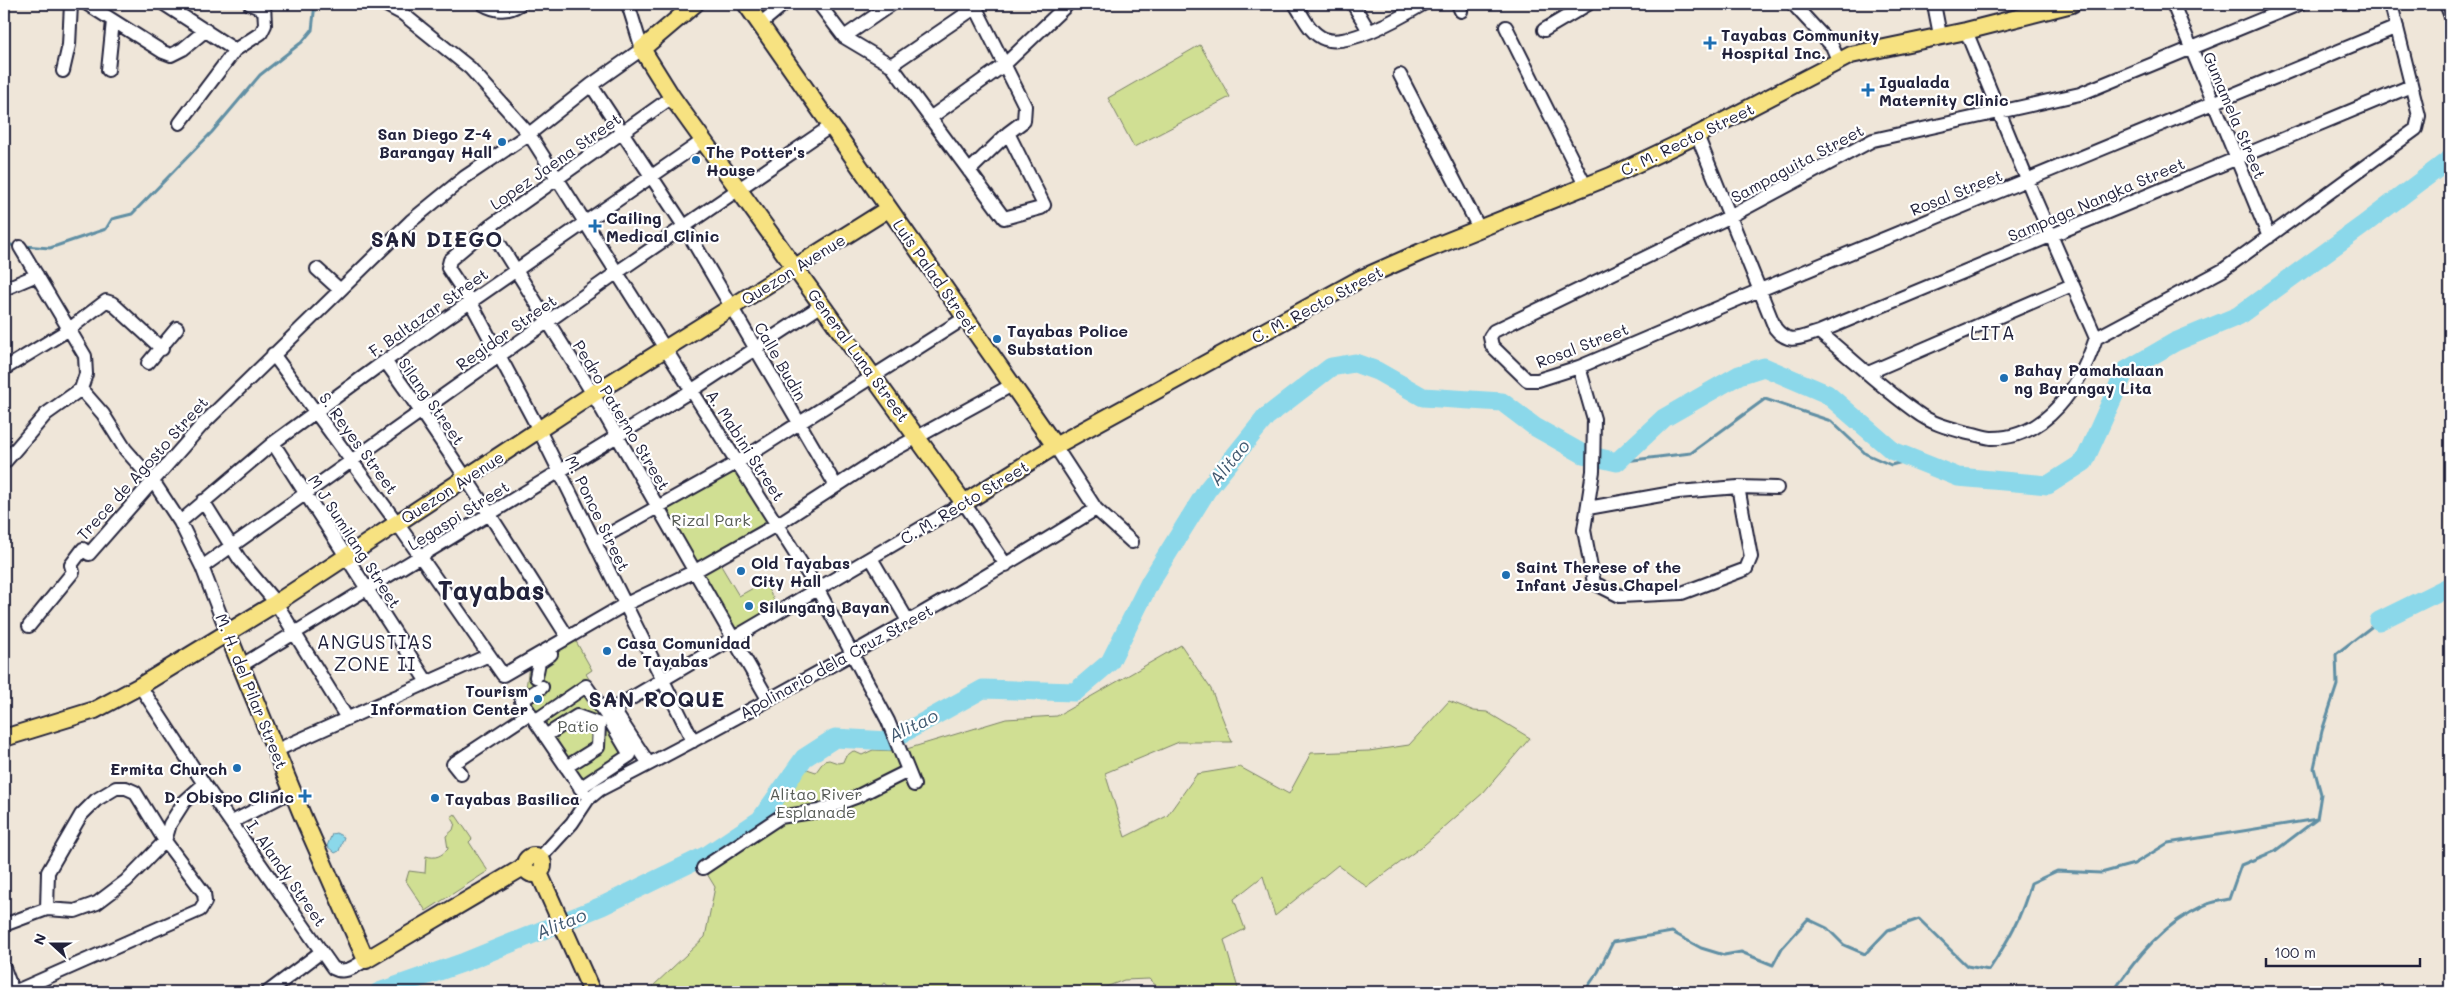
<svg xmlns="http://www.w3.org/2000/svg" width="2454" height="996" viewBox="0 0 2454 996" font-family="Mali,sans-serif">
<rect width="100%" height="100%" fill="#efe6d9"/>
<filter id="ink" filterUnits="userSpaceOnUse"><feTurbulence type="fractalNoise" baseFrequency=".02" numOctaves="2"/><feDisplacementMap in="SourceGraphic" scale="10" xChannelSelector="R" yChannelSelector="G"/><feConvolveMatrix kernelMatrix="1 2 1 2 8 2 1 2 1" color-interpolation-filters="sRGB"/></filter>
<g filter="url(#ink)">
<path fill="#d0df93" stroke="#798067" d="M1200,45L1230,97L1134,147L1108,98Z
M738,462L778,524L717,559L739,596L764,582L777,605L733,631L657,507Z
M573,636L592,670L586,674L639,758L582,791L530,713L535,709L526,689L529,665Z
M1181,645L1211,689L1232,742H1179L1105,773L1125,837L1167,816L1197,774L1240,767L1289,794L1311,753L1369,751L1409,745L1449,701L1474,711L1487,712L1530,738L1483,793L1424,845L1367,887L1338,865L1275,916L1263,876L1234,899L1245,929L1224,940L1239,992H1163L1149,979L1124,980L1093,992H895L885,983L873,992H656L653,986L705,937L715,887L698,859L760,820L782,789L798,780L802,771L807,769L816,772L824,761L829,760L838,763L843,762L845,757L853,751L862,755L873,750L900,751L1006,719L1057,716Z
M455,814L472,839L469,842L488,871L426,911L406,881L409,871L425,873L426,856C436,859 441,856 448,849L446,836L453,830L455,823L451,817Z"/>
<path fill="#8bd8ea" stroke="#618fa4" d="M336,833L344,837L339,851L335,853L327,846L332,834Z"/>
<g fill="none" stroke-linecap="round" stroke-linejoin="round">
<path stroke="#618fa4" stroke-width="3" d="M4,244L18,246
M24,246L50,248L106,229L112,219L132,214L212,132L260,75L302,42L312,30L315,4
M1617,462L1691,453L1765,399L1831,421L1866,454L1891,465L1914,459
M1584,992L1598,972L1613,942L1672,932L1701,948L1724,955L1741,952L1773,965L1782,948L1808,919L1827,928L1844,945L1865,954L1888,930L1919,919L1967,966L1989,970C2008,941 2022,916 2031,883L2057,871L2101,873L2134,864L2168,843L2317,819
M2113,992C2136,958 2164,923 2203,906C2211,902 2221,901 2229,899L2241,865L2275,851L2317,819L2321,794L2314,768L2322,731L2337,685L2336,654L2379,621"/>
<path stroke="#8bd8ea" stroke-width="19" d="M2379,621L2450,586
M379,992L462,963L602,906L709,854L760,820L804,758L835,738L889,741L983,689L1075,692L1110,662L1150,582L1207,490L1266,417L1331,367L1355,363L1377,371L1423,397L1502,402L1535,427L1583,454L1617,462L1664,418L1739,375L1764,367L1827,394L1893,451L1958,477L2048,485L2084,462L2125,371L2175,342L2238,316L2362,226L2450,159"/>
<defs>
<path id="minor" d="M87,4L163,52L171,55L183,49L206,30
M164,4L235,50
M250,4L264,10
M384,4L403,14L470,68L529,134L817,588L888,721L914,785
M483,4C495,11 508,12 520,4
M819,4L844,37L891,65L976,7
M1295,4C1303,16 1310,34 1325,39C1347,48 1403,16 1423,4
M1353,4L1369,31
M1458,4L1461,11
M1793,4L1832,46L1839,62
M1934,4L1940,35
M2173,4L2269,237
M2299,4L2080,94L1873,140L1729,217L1494,331L1490,337L1492,346L1527,380H1538L1579,367L1760,290L2397,27
M2446,4L2450,14
M760,24L784,4
M1506,27L1585,185
M1544,30L1588,4
M1966,31L2035,199L2096,338
M844,37L892,4
M891,65L1004,218L1041,208L1044,205L1008,133
M108,70L113,21
M63,71L69,45L71,4
M1400,75L1479,228
M591,85L684,226L836,486
M672,97L489,227L450,260L448,268L470,301L539,430L693,741
M930,118L1004,65L1068,4
M180,123L235,50L261,33L265,25L264,4
M1697,135L1775,328C1789,346 1801,337 1819,332L2411,86
M969,171L1008,133L1024,121L1025,106L974,4
M489,227L593,394L768,699
M317,269L339,289
M4,289L37,275
M1819,332C1851,358 1882,388 1916,412C1932,424 1949,428 1968,433C1975,434 1983,437 1991,438C2047,439 2080,386 2096,338L2223,270L2416,129L2419,116L2391,4
M273,354L397,523L503,675L624,605L695,571L778,524L881,457L1012,385
M385,361C450,450 508,543 567,636
M148,363L177,328
M1579,367L1594,419L1593,471L1584,530L1594,583L1620,596L1682,593L1746,569L1751,557L1738,487
M4,369L68,330L106,301L112,303L162,349
M1868,373L2072,285
M81,389L103,414L125,449L153,481L180,522L202,567L227,632
M273,443L427,682
M1055,446L1096,509L1132,542
M4,463L46,414L81,389L86,374L85,356L20,247
M203,501L240,560L276,603L347,718
M1588,508L1678,492L1738,487L1777,488
M180,522L273,443L385,361L704,140
M595,542L738,462L965,318
M871,558L908,621
M202,567L616,273L831,126
M29,626L73,572L71,565L83,549L89,554L202,425L411,221L465,177L529,134L591,85L642,49L628,4
M242,665L691,391L822,305
M536,677L539,662L551,654
M140,686L204,784L333,968C345,975 355,966 366,960
M521,701L542,687
M525,706L584,793
M535,721L586,686L607,716L630,755L580,788
M545,736L577,716L599,724L598,747L566,767
M277,750L489,655
M649,764L617,715L618,706L964,503L1006,565
M461,774L453,764L530,713
M232,822L292,791
M540,858L572,823L588,799L599,790C768,703 934,610 1096,509
M703,868L780,817L819,811L856,797L908,771
M4,925L47,909L75,911L97,903L126,881L165,841L170,824L184,802L204,784
M4,968L13,992
M14,992L200,910L205,902L204,893L165,841L135,792L126,788H116L96,800L81,815L48,872L47,909
M268,992L321,952"/>
<path id="major" d="M695,4L642,49L672,97L964,503L1055,446L1360,279L1421,252L1611,176L1697,135L1851,55L1966,31L2072,4
M746,4L1055,446
M227,632L303,817L366,960L525,866
M4,738L95,710L140,686L276,603L593,394L888,209
M525 865a9 9 0 1 1 18 0a9 9 0 1 1-18 0Z
M539,873L592,992"/>
</defs>
<use href="#minor" stroke="#22223b" stroke-width="16"/>
<use href="#major" stroke="#22223b" stroke-width="20"/>
<use href="#minor" stroke="#fff" stroke-width="12"/>
<use href="#major" stroke="#f7e281" stroke-width="16"/>
</g>
</g>
<g fill="#1f6fb2" stroke="#fff" stroke-width="2">
<path d="M1707.5 35.5h5v5h5v5h-5v5h-5v-5h-5v-5h5z"/>
<path d="M1865.5 82.5h5v5h5v5h-5v5h-5v-5h-5v-5h5z"/>
<circle cx="502" cy="142" r="5"/>
<circle cx="696" cy="160" r="5"/>
<path d="M592.5 218.5h5v5h5v5h-5v5h-5v-5h-5v-5h5z"/>
<circle cx="997" cy="339" r="5"/>
<circle cx="2004" cy="378" r="5"/>
<circle cx="741" cy="571" r="5"/>
<circle cx="1506" cy="575" r="5"/>
<circle cx="749" cy="606" r="5"/>
<circle cx="607" cy="651" r="5"/>
<circle cx="538" cy="699" r="5"/>
<circle cx="237" cy="768" r="5"/>
<path d="M302.5 788.5h5v5h5v5h-5v5h-5v-5h-5v-5h5z"/>
<circle cx="435" cy="798" r="5"/>
</g>
<g text-anchor="middle" dominant-baseline="central" stroke-width="4.5" stroke-linejoin="round" paint-order="stroke">
<g font-size="16" font-weight="bold" fill="#22223b" stroke="#fff" text-anchor="start">
<text x="1721" y="34">Tayabas Community<tspan x="1721" dy="18">Hospital Inc.</tspan></text>
<text x="1879" y="81">Igualada<tspan x="1879" dy="18">Maternity Clinic</tspan></text>
<text x="492" y="133" text-anchor="end">San Diego Z-4<tspan x="492" dy="18">Barangay Hall</tspan></text>
<text x="706" y="151">The Potter's<tspan x="706" dy="18">House</tspan></text>
<text x="606" y="217">Cailing<tspan x="606" dy="18">Medical Clinic</tspan></text>
<text x="1007" y="330">Tayabas Police<tspan x="1007" dy="18">Substation</tspan></text>
<text x="2014" y="369">Bahay Pamahalaan<tspan x="2014" dy="18">ng Barangay Lita</tspan></text>
<text x="751" y="562">Old Tayabas<tspan x="751" dy="18">City Hall</tspan></text>
<text x="1516" y="566">Saint Therese of the<tspan x="1516" dy="18">Infant Jesus Chapel</tspan></text>
<text x="759" y="606">Silungang Bayan</text>
<text x="617" y="642">Casa Comunidad<tspan x="617" dy="18">de Tayabas</tspan></text>
<text x="528" y="690" text-anchor="end">Tourism<tspan x="528" dy="18">Information Center</tspan></text>
<text x="227" y="768" text-anchor="end">Ermita Church</text>
<text x="294" y="796" text-anchor="end">D. Obispo Clinic</text>
<text x="445" y="798">Tayabas Basilica</text>
</g>
<g font-size="16" fill="#22223b" stroke="#fff">
<text transform="translate(2235 115) rotate(67)">Gumamela Street</text>
<text transform="translate(1687 139) rotate(-26)">C. M. Recto Street</text>
<text transform="translate(555 161) rotate(-35)">Lopez Jaena Street</text>
<text transform="translate(1797 163) rotate(-28)">Sampaguita Street</text>
<text transform="translate(1956 192) rotate(-22)">Rosal Street</text>
<text transform="translate(2096 199) rotate(-23)">Sampaga Nangka Street</text>
<text transform="translate(793 269) rotate(-32)">Quezon Avenue</text>
<text transform="translate(936 276) rotate(55)">Luis Palad Street</text>
<text transform="translate(1317 304) rotate(-28)">C. M. Recto Street</text>
<text transform="translate(428 312) rotate(-35)">F. Baltazar Street</text>
<text transform="translate(506 332) rotate(-35)">Regidor Street</text>
<text transform="translate(1582 345) rotate(-21)">Rosal Street</text>
<text transform="translate(859 355) rotate(54)">General Luna Street</text>
<text transform="translate(781 361) rotate(60)">Calle Budin</text>
<text transform="translate(432 401) rotate(55)">Silang Street</text>
<text transform="translate(622 415) rotate(59)">Pedro Paterno Street</text>
<text transform="translate(359 443) rotate(54)">S. Reyes Street</text>
<text transform="translate(746 445) rotate(57)">A. Mabini Street</text>
<text transform="translate(142 468) rotate(-48)">Trece de Agosto Street</text>
<text transform="translate(452 487) rotate(-33)">Quezon Avenue</text>
<text transform="translate(964 502) rotate(-31)">C. M. Recto Street</text>
<text transform="translate(598 513) rotate(64)">M. Ponce Street</text>
<text transform="translate(458 515) rotate(-32)">Legaspi Street</text>
<text transform="translate(355 541) rotate(57)">M J Sumilang Street</text>
<text transform="translate(836 661) rotate(-29)">Apolinario dela Cruz Street</text>
<text transform="translate(252 691) rotate(68)">M. H. del Pilar Street</text>
<text transform="translate(287 873) rotate(55)">I. Alandy Street</text>
</g>
<g font-size="16" fill="#565b55" stroke="#fff">
<text x="711" y="519">Rizal Park</text>
<text x="578" y="725">Patio</text>
<text x="816" y="793">Alitao River<tspan x="816" dy="18">Esplanade</tspan></text>
</g>
<g font-size="18" font-style="italic" fill="#425970" stroke="#fff">
<text transform="translate(1229 462) rotate(-51)">Alitao</text>
<text transform="translate(913 725) rotate(-26)">Alitao</text>
<text transform="translate(561 923) rotate(-22)">Alitao</text>
</g>
<g font-size="19" letter-spacing="1" fill="#22223b" stroke="#fff">
<text x="1993" y="332">LITA</text>
<text x="375" y="641">ANGUSTIAS<tspan x="375" dy="22">ZONE II</tspan></text>
</g>
<g font-size="21" font-weight="bold" letter-spacing="1" fill="#22223b" stroke="#fff">
<text x="437" y="238">SAN DIEGO</text>
<text x="657" y="698">SAN ROQUE</text>
</g>
<g font-size="26" font-weight="bold" fill="#22223b" stroke="#fff">
<text x="491" y="590">Tayabas</text>
</g>
</g>
<rect width="2454" height="996" fill="none" stroke="#fff" stroke-width="20"/>
<rect x="10" y="10" width="2434" height="976" fill="none" stroke="#22223b" stroke-width="2" filter="url(#ink)"/>
<g transform="translate(52 944) rotate(291)" stroke="#ffffff" stroke-width="4" paint-order="stroke">
<path d="M0-4L9 19L0 12L-9 19Z" fill="#22223b"/>
<text y="-8" font-size="14" font-weight="bold" text-anchor="middle" fill="#22223b">N</text>
</g>
<path d="M2266 958v8h154v-8" fill="none" stroke="#22223b" stroke-width="2.5"/>
<text x="2274" y="958" font-size="15" fill="#22223b" stroke="#ffffff" stroke-width="4" paint-order="stroke">100 m</text>
</svg>
